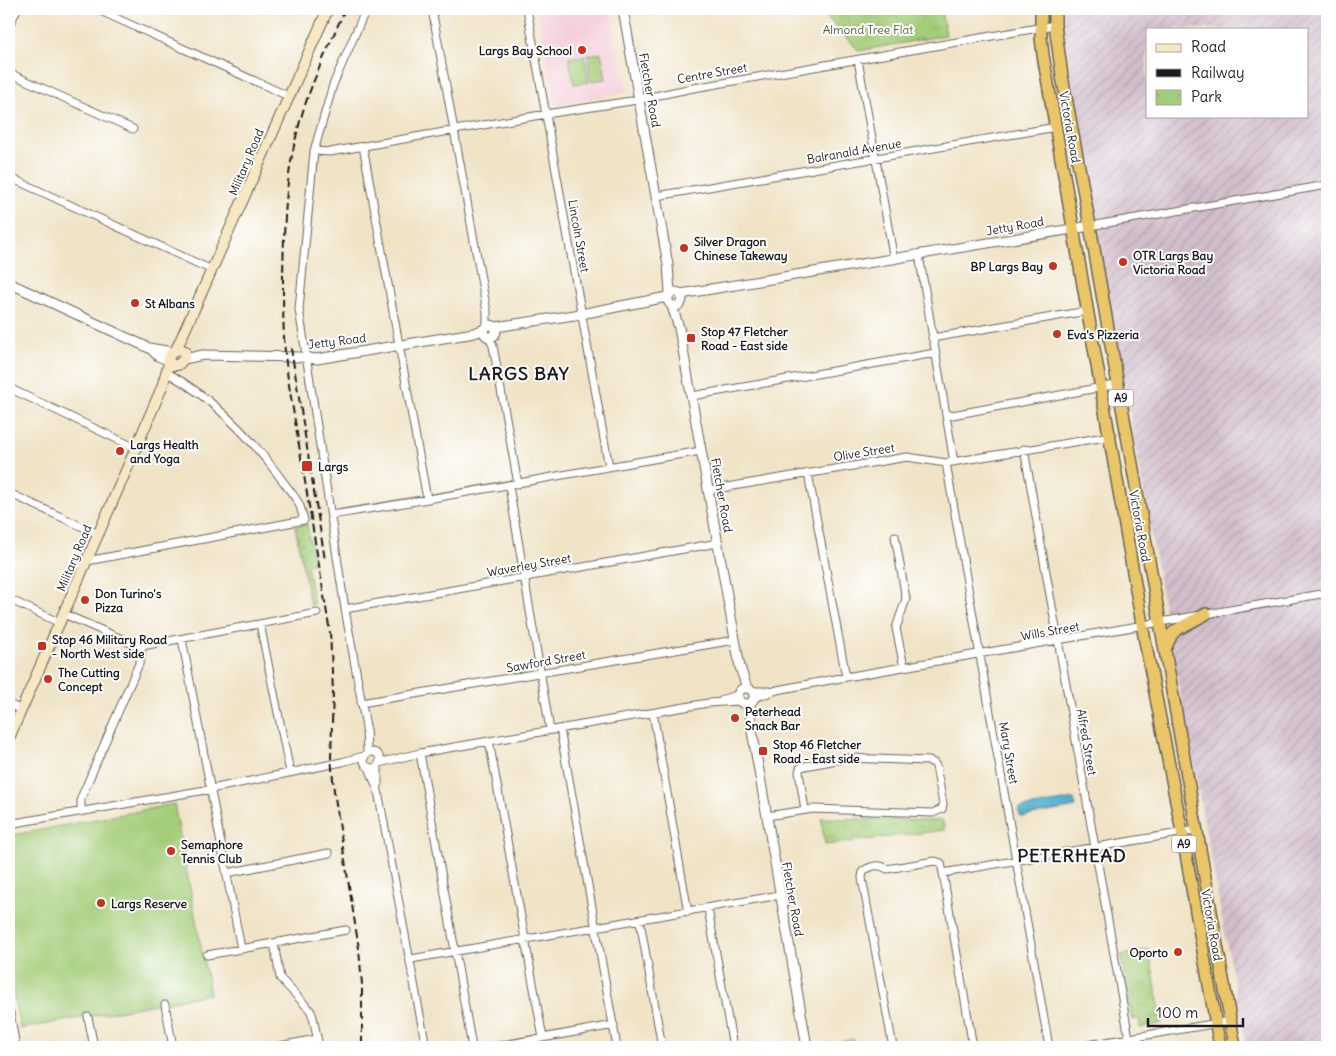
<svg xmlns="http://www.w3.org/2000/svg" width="1336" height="1056" viewBox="0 0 1336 1056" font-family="Delius,sans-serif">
<defs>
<pattern id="industrial-furrows" width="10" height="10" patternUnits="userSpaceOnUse" patternTransform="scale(1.25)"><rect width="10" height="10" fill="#d1bdcb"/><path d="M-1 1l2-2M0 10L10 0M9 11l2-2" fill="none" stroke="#b3a2ae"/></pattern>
<pattern id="grass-dots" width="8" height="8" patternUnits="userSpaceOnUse" patternTransform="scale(1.25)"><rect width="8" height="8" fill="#a4cd79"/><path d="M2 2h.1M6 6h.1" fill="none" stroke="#8daf68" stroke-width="1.8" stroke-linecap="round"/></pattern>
<pattern id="park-crowns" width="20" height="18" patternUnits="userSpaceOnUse" patternTransform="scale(1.25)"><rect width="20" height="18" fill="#a4cd79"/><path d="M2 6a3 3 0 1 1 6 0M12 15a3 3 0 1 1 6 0" fill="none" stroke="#8daf68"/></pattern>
</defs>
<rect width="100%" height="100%" fill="#fff"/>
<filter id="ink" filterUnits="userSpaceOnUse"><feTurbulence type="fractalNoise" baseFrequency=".02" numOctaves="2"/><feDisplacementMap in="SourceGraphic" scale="10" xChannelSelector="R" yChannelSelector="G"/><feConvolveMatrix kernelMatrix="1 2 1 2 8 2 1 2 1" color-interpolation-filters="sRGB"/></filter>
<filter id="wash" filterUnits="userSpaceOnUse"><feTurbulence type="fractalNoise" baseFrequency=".0096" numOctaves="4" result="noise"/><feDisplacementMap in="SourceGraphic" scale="20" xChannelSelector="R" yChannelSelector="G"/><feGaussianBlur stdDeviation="1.12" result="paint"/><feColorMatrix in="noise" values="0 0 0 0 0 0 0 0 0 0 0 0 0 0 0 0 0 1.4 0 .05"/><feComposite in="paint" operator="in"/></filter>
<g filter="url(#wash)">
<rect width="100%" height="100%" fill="#f0e3c6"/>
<path fill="#f5cfda" d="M537,9H610L627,92L556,105Z"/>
<path fill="url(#industrial-furrows)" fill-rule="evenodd" d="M1064,9H1327V1047H1246L1160,585L1093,210L1065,41ZM1147,29H1307V116H1147Z"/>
<path fill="url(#grass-dots)" stroke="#60744a" d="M307,524L314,563L307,565L314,604L310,605L295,526Z"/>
<path fill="url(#park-crowns)" stroke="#60744a" d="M819,9H941L946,35L859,51Z
M821,818L943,821L945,830L825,845Z
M1149,949L1162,1023L1140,1028L1139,1019L1132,1020L1121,955Z
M854,1039L855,1047H818L817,1045Z"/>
<path fill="#a4cd79" stroke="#60744a" d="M601,53L606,79L591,81L587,55Z
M584,56L589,82L574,84L569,58Z
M174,804L210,994L20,1029L9,970V836Z"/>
<path fill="#4eb0cd" stroke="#356674" d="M1074,799L1076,807L1021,817L1018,810L1021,808Z"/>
</g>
<g filter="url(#ink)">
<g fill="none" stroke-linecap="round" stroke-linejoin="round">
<defs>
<path id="minor" d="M96,9L288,96
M366,9L333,85L314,151L299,309L345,609L366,727L367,753
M432,9L487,312V326
M527,9L609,467
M858,60L894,260
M9,73L133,129
M363,146L427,499
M314,151L330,152L546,114L631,101L688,89L1055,25
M9,177L212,270
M657,196L1056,127
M1090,226L1327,185
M919,255L954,462
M489,337L493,346L518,484
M932,338L1087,311
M9,388L136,448
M692,396L935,353
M947,416L1119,384
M1024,449L1129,1038
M946,463L1049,1047
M808,473L846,677
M509,486L550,730
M709,490L907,457L946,463L1111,436
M9,493L98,534
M331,515C455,496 578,471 701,451
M895,536L906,599L896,628L904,667
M87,561L304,520C302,514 301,507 298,502C293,494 287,487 282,480C252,439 215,400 171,375
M9,599L60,623
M345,609L718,543
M64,614L133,644L142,646L317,613
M260,624L290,772
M182,639L241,949
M752,691H769
M754,698L777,690L846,677L1327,593
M723,699L738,695
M361,703L735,640
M9,704L21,710
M653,713L688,912
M560,729L617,1047
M489,741L543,1038
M364 760a8 8 0 1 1 16 0a8 8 0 1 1-16 0Z
M420,753L472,1047
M379,763L420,753L708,703L739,701
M378,765V786
M369,767L378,791L426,1047
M81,811V798L141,659L142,646
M767,816L813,809L933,813L942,809L943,804L936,766L934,763L929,761L847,758L805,766L800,768L799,772L805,810
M9,824L211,789L342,762L364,756
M227,873L329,853
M943,873L973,1047
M708,909L733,1047
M640,921L662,1047
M274,943L280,978L310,1010L313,1017L319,1047
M207,955L346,930
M411,959L780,895
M165,1005L173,1047
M88,1017L94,1047
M274,1047L317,1039
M492,1047L614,1025
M893,1047L862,878L863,871C871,866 879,863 887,869L935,861L941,863L943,873L1197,830
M1076,1047L1230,1021"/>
<path id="tertiary" d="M623,9L668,265L670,292
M9,24L16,9
M9,283L149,348L172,352
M668 299a7 7 0 1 1 14 0a7 7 0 1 1-14 0Z
M681,294L1090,226
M672,306L679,328L740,667L747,688
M484 331a6 6 0 1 1 12 0a6 6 0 1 1-12 0Z
M495,327L581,314L667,297
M150,348L158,356L168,360
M184,359L203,355L299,357L317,359L474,333L485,329
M738 696a8 8 0 1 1 16 0a8 8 0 1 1-16 0Z
M750,703L751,725L807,1047
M9,1013L15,1047"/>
<path id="secondary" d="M179,349L185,351L184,359L178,365H172L169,362C167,355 173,351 179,349Z
M176,350L328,9
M9,738L136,448L162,387L169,363"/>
<path id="trunk" d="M1041,9V37L1043,55L1145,641L1182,832L1220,1047
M1055,9V25L1062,76L1090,226L1235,1047
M1165,649L1172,634L1176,630L1206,614"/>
</defs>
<use href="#minor" stroke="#666258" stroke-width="9"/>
<use href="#tertiary" stroke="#666258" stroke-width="11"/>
<use href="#secondary" stroke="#666258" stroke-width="12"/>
<use href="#trunk" stroke="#666258" stroke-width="14"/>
<use href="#minor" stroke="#fff" stroke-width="7"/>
<use href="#tertiary" stroke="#fff" stroke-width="9"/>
<use href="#secondary" stroke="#f7e8c3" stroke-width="10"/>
<use href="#trunk" stroke="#eac669" stroke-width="11"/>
<path stroke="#1c1c1c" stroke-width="2" stroke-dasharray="8 4" stroke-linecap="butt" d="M345,9C328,49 307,90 297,133C285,180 284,228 283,276C283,311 283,345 288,379L330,632L333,691L331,757L334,791L359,949L362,984V1047
M291,348L325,560"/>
</g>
</g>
<g fill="#c8321e" stroke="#fff" stroke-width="2">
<circle cx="582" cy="50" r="5"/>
<circle cx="684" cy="248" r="5"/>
<circle cx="1123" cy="262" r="5"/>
<circle cx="1053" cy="266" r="5"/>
<circle cx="135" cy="303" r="5"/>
<circle cx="1057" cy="334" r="5"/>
<rect x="686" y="333" width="10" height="10" rx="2.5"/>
<circle cx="120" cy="451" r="5"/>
<rect x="301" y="460" width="12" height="12" rx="2.5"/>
<circle cx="85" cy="600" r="5"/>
<rect x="37" y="641" width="10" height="10" rx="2.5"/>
<circle cx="48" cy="679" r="5"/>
<circle cx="735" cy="718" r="5"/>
<rect x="758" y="746" width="10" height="10" rx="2.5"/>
<circle cx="171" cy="851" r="5"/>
<circle cx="101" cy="903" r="5"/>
<circle cx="1178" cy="952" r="5"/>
</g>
<g text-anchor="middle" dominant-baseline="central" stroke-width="4" stroke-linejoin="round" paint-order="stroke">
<g fill="#fff" stroke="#606060" stroke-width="1">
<rect x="1108.5" y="389.5" width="25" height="17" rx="4"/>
<rect x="1171.5" y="835.5" width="25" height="17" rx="4"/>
</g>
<g font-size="11" font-weight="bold" fill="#1c1c1c">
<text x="1121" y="398">A9</text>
<text x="1184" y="844">A9</text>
</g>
<g font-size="12" fill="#526341" stroke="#fff">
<text x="868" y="29">Almond Tree Flat</text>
</g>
<g font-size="12" font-weight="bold" fill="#1c1c1c" stroke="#fff" text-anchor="start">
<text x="572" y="50" text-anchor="end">Largs Bay School</text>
<text x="694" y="241">Silver Dragon<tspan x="694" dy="14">Chinese Takeway</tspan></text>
<text x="1133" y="255">OTR Largs Bay<tspan x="1133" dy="14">Victoria Road</tspan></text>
<text x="1043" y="266" text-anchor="end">BP Largs Bay</text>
<text x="145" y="303">St Albans</text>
<text x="701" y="331">Stop 47 Fletcher<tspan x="701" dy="14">Road - East side</tspan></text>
<text x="1067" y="334">Eva's Pizzeria</text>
<text x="130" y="444">Largs Health<tspan x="130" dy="14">and Yoga</tspan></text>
<text x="318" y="466">Largs</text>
<text x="95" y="593">Don Turino's<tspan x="95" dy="14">Pizza</tspan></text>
<text x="52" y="639">Stop 46 Military Road<tspan x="52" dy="14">- North West side</tspan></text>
<text x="58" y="672">The Cutting<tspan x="58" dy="14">Concept</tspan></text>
<text x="745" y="711">Peterhead<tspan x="745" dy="14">Snack Bar</tspan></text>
<text x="773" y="744">Stop 46 Fletcher<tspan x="773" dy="14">Road - East side</tspan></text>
<text x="181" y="844">Semaphore<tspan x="181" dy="14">Tennis Club</tspan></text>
<text x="111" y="903">Largs Reserve</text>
<text x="1168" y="952" text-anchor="end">Oporto</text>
</g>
<g font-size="12" fill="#1c1c1c" stroke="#fff">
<text transform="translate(712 73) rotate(-10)">Centre Street</text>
<text transform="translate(650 90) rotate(80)">Fletcher Road</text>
<text transform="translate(1070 127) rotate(80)">Victoria Road</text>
<text transform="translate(854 151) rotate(-10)">Balranald Avenue</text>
<text transform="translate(246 162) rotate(-67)">Military Road</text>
<text transform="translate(1015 226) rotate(-10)">Jetty Road</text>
<text transform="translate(579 236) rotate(80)">Lincoln Street</text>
<text transform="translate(337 341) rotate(-7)">Jetty Road</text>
<text transform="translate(864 452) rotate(-9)">Olive Street</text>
<text transform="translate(722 495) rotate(80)">Fletcher Road</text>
<text transform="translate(1140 526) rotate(80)">Victoria Road</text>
<text transform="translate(74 558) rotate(-67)">Military Road</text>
<text transform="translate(529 565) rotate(-10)">Waverley Street</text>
<text transform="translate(1050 631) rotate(-10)">Wills Street</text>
<text transform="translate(546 661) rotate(-10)">Sawford Street</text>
<text transform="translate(1087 742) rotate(80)">Alfred Street</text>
<text transform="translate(1009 753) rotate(80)">Mary Street</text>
<text transform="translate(793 899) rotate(80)">Fletcher Road</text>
<text transform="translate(1212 925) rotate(80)">Victoria Road</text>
</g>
<g font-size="18" font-weight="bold" letter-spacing="1" fill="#1c1c1c" stroke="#fff">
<text x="519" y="373">LARGS BAY</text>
<text x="1072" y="855">PETERHEAD</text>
</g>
</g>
<rect width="1336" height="1056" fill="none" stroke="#fff" stroke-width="30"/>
<rect x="1146" y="28" width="162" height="90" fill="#ffffff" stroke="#a4a4a4"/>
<rect x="1156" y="44" width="25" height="8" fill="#f7e8c3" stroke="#a4a4a4"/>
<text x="1191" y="52" font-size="15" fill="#1c1c1c">Road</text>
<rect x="1156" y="69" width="25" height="8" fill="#1c1c1c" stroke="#a4a4a4"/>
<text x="1191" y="78" font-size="15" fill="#1c1c1c">Railway</text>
<rect x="1156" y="90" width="25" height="15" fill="url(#park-crowns)" stroke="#a4a4a4"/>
<text x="1191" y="102" font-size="15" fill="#1c1c1c">Park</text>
<path d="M1148 1018v8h95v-8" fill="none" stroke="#1c1c1c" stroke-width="2.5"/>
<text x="1156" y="1018" font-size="15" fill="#1c1c1c" stroke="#ffffff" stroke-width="4" paint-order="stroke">100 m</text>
</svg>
